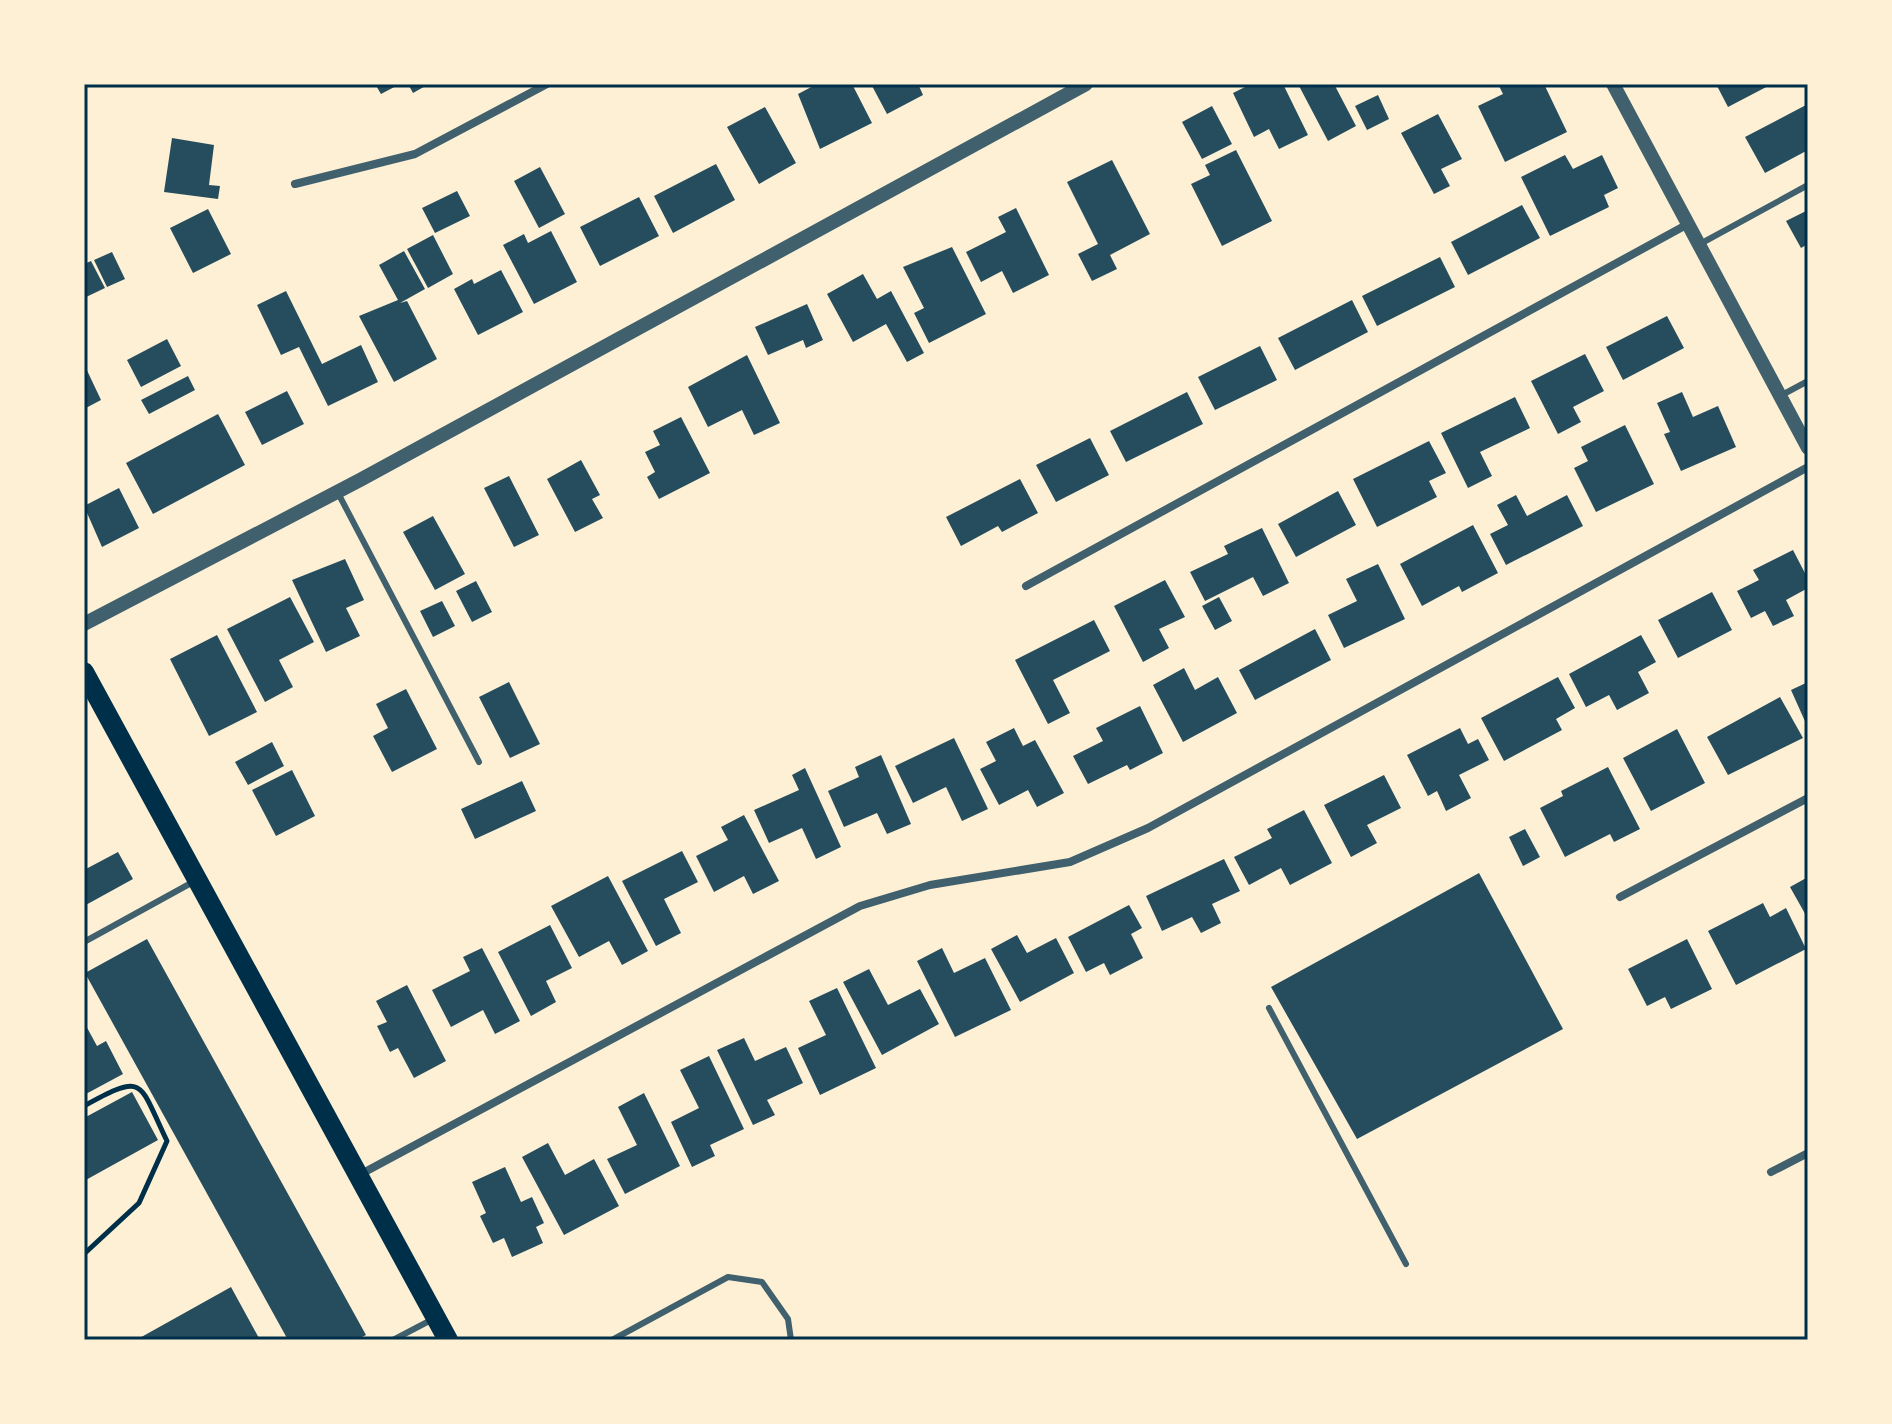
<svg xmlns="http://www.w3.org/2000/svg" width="1892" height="1424" viewBox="0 0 1892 1424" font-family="'Varela Round',sans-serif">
<rect width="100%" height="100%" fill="#fdf0d5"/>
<path fill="#264d5e" d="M375,84H400L381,94Z
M408,84H429L413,93Z
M817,84H852L872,123L820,149L798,94Z
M871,84H923L919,86L923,95L887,114Z
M1251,84H1283L1308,135L1279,149L1269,129L1254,137L1233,93Z
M1298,84H1334L1356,126L1328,141Z
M1504,84H1544L1567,132L1505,162L1478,106L1503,94L1499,86Z
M1716,84H1772L1728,107Z
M1378,95L1389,119L1367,130L1355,106Z
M1806,105L1808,150L1765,173L1745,137Z
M1212,106L1232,144L1202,159L1182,122Z
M765,107L796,163L759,184L727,127Z
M1438,114L1462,159L1441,169L1450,186L1434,194L1401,133Z
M172,138L214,145L209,185L220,186L218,199L164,192Z
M1236,150L1272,221L1222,246L1191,184L1210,175L1205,165Z
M1565,155L1573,169L1602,155L1618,188L1604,195L1609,207L1550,236L1521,177Z
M1112,160L1150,234L1110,255L1117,269L1092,281L1078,254L1098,244L1067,182Z
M716,164L735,200L673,233L654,196Z
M540,167L565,214L539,228L514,181Z
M457,191L470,216L435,233L422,208Z
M639,197L659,236L600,266L580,227Z
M1522,205L1540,238L1468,275L1451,242Z
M1016,208L1049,275L1013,293L1002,271L981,282L966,252L1006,232L998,217Z
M208,209L231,254L193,273L170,228Z
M1808,210V244L1801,248L1786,221Z
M551,231L577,282L534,304L503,245L524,234L528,243Z
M433,235L453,274L428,288L407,249Z
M952,247L986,314L929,343L914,313L924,308L903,267Z
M404,251L425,289L400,303L407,301L437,359L394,382L359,316L398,300L379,265Z
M112,252L125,279L107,287L94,260Z
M1440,257L1455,287L1377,326L1362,296Z
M91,261L105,288L84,298V264Z
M501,270L523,312L478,335L454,289L472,279L474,284Z
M863,274L877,299L891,291L924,353L907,362L886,324L853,342L827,294Z
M286,291L322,364L361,345L378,382L328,406L299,347L281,355L257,305Z
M1352,300L1368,332L1295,370L1278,338Z
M807,304L823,340L806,348L803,340L768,355L755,327Z
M1667,316L1684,348L1623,380L1606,347Z
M167,339L181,366L141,387L127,360Z
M1260,346L1277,380L1215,410L1198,377Z
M1585,354L1604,391L1573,407L1581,422L1558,434L1531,381Z
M747,355L780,423L754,435L742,410L708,427L688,387Z
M84,364L101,400L84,409Z
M188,376L195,390L149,414L141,400Z
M287,391L304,424L262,445L245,412Z
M1187,392L1203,424L1126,462L1110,431Z
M1682,392L1693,417L1718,406L1736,447L1681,471L1664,434L1670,432L1657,403Z
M1515,397L1530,428L1480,452L1492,476L1468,488L1441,433Z
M218,414L245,465L153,514L126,463Z
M681,417L710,473L659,499L647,477L655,472L645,452L660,445L653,431Z
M1625,425L1654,484L1596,512L1574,468L1588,461L1581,447Z
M1090,438L1109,475L1056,502L1036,465Z
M1429,441L1446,473L1429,481L1437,497L1377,527L1353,479Z
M581,460L600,495L592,499L603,518L575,532L547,479Z
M509,476L539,535L514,547L484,488Z
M1020,479L1038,513L1002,532L998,526L961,546L946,517Z
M119,488L139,528L102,547L84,506Z
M1338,491L1356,525L1296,557L1278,524Z
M1516,495L1527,516L1567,495L1583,526L1506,565L1490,534L1508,525L1497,505Z
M433,516L465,574L435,590L403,532Z
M1473,525L1498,573L1462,592L1459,586L1422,606L1400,564Z
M1262,528L1289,583L1263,596L1253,577L1205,601L1190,572L1228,554L1224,546Z
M1793,550L1808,579V588L1786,600L1794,616L1773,626L1765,611L1751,618L1737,591L1759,580L1753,570Z
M345,559L364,600L346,608L360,636L326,652L292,580Z
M1378,564L1405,619L1344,648L1328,615L1357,601L1346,579Z
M1165,580L1185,617L1159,629L1169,648L1143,662L1114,606Z
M476,581L492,612L472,622L456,591Z
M1712,592L1732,630L1678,658L1658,620Z
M290,597L314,642L279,660L293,687L265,702L227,629Z
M1219,597L1232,621L1215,630L1202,606Z
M442,601L455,626L433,637L420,611Z
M1094,620L1110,651L1053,680L1070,713L1048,724L1015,660Z
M1315,629L1331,660L1255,700L1239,670Z
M217,635L257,712L209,736L170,659Z
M1641,635L1656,662L1638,672L1649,693L1617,710L1609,695L1586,707L1569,674Z
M1184,668L1195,690L1218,677L1237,713L1183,742L1153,685Z
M1558,677L1575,708L1556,719L1562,730L1504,761L1481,718Z
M509,682L540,744L510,758L479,697Z
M1808,682V728L1791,690Z
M406,689L437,749L392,772L373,736L388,728L376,704Z
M1780,697L1803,738L1728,775L1707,737Z
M1140,706L1163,753L1130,770L1127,765L1088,784L1073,756L1103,741L1096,728Z
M1014,728L1023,746L1035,740L1064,793L1037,807L1028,790L999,805L980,769L996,761L986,742Z
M1460,728L1468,744L1478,739L1489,760L1459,775L1471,798L1446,811L1437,791L1428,796L1407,755Z
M1677,729L1705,783L1651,811L1623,758Z
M954,738L988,809L962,821L946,787L913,803L895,766Z
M272,742L284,766L248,785L235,762Z
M881,755L911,824L887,834L877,813L844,827L828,791L859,777L855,767Z
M1608,767L1640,829L1614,842L1610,834L1565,857L1540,808L1563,796L1561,791Z
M805,768L841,847L816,859L802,828L769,843L754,810L799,790L792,775Z
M292,770L315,816L276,836L252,790Z
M1384,775L1401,808L1367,825L1377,843L1351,857L1324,805Z
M522,781L536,811L475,839L461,809Z
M1304,810L1332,863L1290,885L1281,868L1249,885L1234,857L1272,838L1267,829Z
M744,815L779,881L753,894L744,876L714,892L696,856L728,840L721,827Z
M1525,829L1540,857L1523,866L1509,837Z
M682,851L698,882L664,899L681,933L656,946L622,881Z
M118,852L133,879L84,906V870Z
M1224,859L1240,891L1212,904L1221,923L1201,933L1192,917L1162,931L1146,896Z
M1479,873L1563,1029L1357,1139L1271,987Z
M608,876L648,951L622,965L609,941L579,957L551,906Z
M1808,877V919L1790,887Z
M1763,903L1770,917L1786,908L1806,949L1736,985L1708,931Z
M1129,905L1142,928L1131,934L1143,958L1110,975L1104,963L1086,972L1068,937Z
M550,925L572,968L546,981L556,1002L531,1016L498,952Z
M1017,935L1027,953L1056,938L1074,973L1020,1002L991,949Z
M147,939L366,1335L356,1340H288L85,973Z
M1687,939L1712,989L1671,1009L1665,997L1647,1006L1628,969Z
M482,948L520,1021L495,1034L483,1010L451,1027L432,990L470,971L463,957Z
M942,948L954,973L985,958L1011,1010L955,1037L917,961Z
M869,969L888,1005L920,989L939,1024L882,1055L843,982Z
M407,985L446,1061L414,1078L398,1048L390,1052L377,1026L387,1022L376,1001Z
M837,988L876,1068L820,1095L798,1048L826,1035L809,1001Z
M84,1022L97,1046L106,1041L123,1074L84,1095Z
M744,1038L755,1061L786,1047L803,1083L767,1100L775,1115L753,1125L717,1050Z
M709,1056L744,1129L710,1145L715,1156L692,1167L671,1122L699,1108L680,1070Z
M132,1092L158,1140L84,1181V1118Z
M644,1093L680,1166L625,1194L607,1159L637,1145L618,1107Z
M548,1143L565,1175L594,1159L619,1206L564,1235L522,1157Z
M505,1167L521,1202L532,1197L544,1223L536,1227L543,1243L512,1257L504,1238L493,1243L480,1216L486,1213L472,1182Z
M231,1287L260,1340H136Z"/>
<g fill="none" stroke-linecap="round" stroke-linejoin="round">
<path stroke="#003049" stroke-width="5" d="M84,1106C146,1072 138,1081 167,1141L139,1203L84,1254"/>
<path stroke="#3f606c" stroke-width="6" d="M1700,244L1808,185
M1780,396L1808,381
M338,493L479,762
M84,942L193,882
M1269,1008L1406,1264
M393,1340L433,1319
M612,1340L728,1277L762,1282L788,1319L791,1340"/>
<path stroke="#3f606c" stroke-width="8" d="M295,184L415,154L547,84
M1026,586L1688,224
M1620,897L1808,798
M1771,1172L1808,1153
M361,1174L860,906L930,885L1070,862L1148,828L1808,467"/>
<path stroke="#3f606c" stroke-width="14" d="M1613,84L1808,448
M84,624L360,480L1086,84"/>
<path stroke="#003049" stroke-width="20" d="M84,672L448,1340"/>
</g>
<rect width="1892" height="1424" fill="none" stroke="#fdf0d5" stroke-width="172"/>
<rect x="86" y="86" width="1720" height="1252" fill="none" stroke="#003049" stroke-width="3"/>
</svg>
